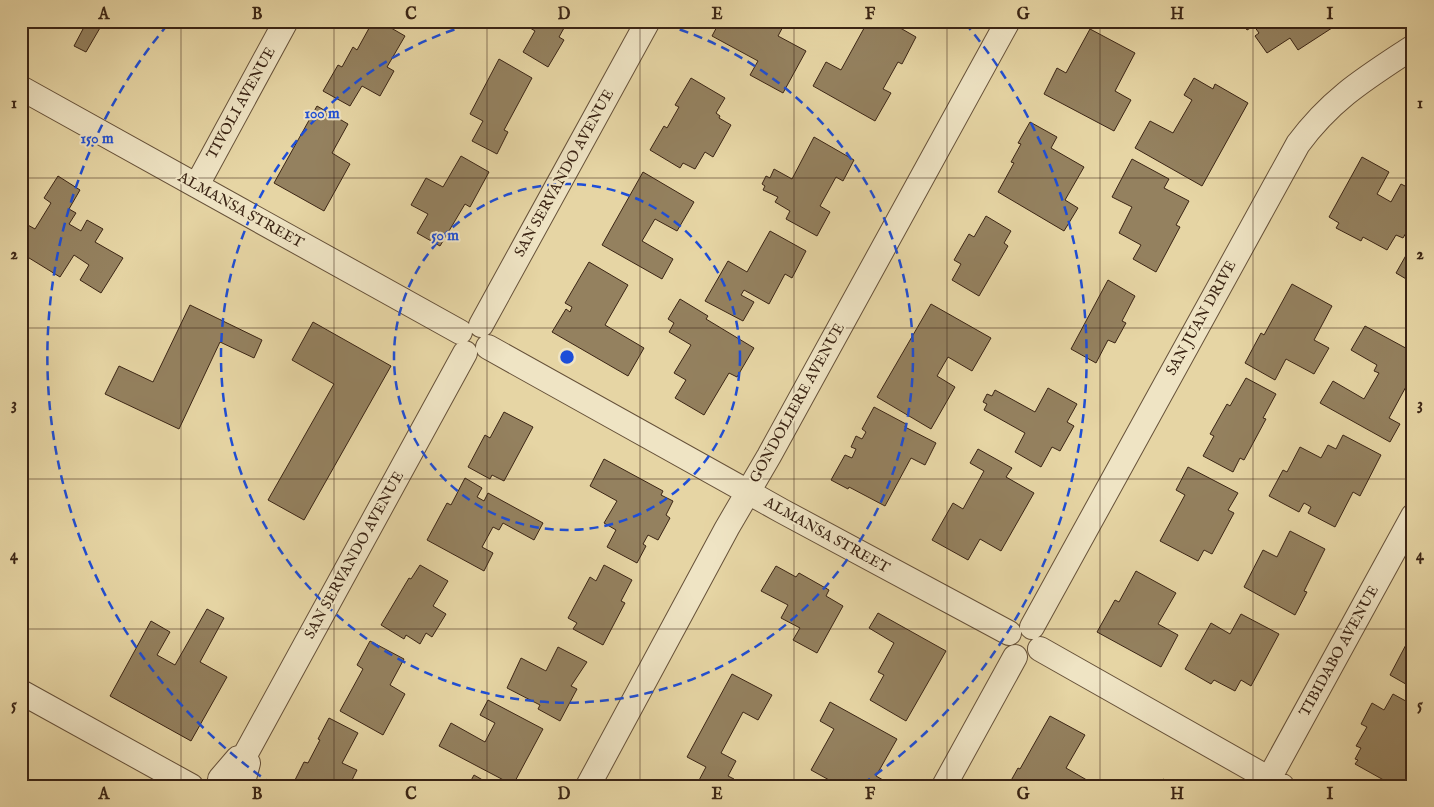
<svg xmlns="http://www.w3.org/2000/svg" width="1434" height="807" viewBox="0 0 1434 807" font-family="'IM FELL English',serif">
<rect width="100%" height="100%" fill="#e6d5a4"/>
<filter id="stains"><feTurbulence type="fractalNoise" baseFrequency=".004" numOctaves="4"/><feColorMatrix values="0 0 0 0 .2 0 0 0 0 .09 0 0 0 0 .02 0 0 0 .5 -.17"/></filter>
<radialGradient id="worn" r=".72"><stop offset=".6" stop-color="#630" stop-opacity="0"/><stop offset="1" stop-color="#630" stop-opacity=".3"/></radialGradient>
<path fill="#94815f" stroke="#3b2515" d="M69,21H104L86,52L74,46L83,29Z
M373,21H379L405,36L387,67L394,71L380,96L362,86L350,106L323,91L338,65L342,67L353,47L357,50Z
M519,21H561L559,25L564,28L559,37L564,40L548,67L523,52L535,31Z
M720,21H786L778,36L806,51L783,93L750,75L758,61L712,36Z
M868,21H888L916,37L902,64L898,62L883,89L891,93L875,121L813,86L826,62L841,70Z
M1241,21H1332L1335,26L1298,50L1290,38L1267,53L1255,36L1259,33L1254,26L1247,30Z
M1090,29L1135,53L1115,91L1131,100L1114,131L1044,94L1057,68L1066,73Z
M499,59L532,78L504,130L508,132L497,154L472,141L483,121L470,114Z
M691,78L725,98L716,113L720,116L719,118L731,125L713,157L705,152L695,169L683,163L680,168L650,150L664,126L667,128L679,107L675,105Z
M1194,78L1213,89L1215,84L1248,103L1202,186L1135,148L1150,121L1173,133L1192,100L1184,95Z
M317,106L348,124L332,153L350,164L324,211L274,183Z
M1030,122L1057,137L1051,148L1084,167L1065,200L1078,208L1064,231L998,192L1014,163L1011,162L1021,144L1018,143Z
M814,137L854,160L843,181L836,177L820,206L830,212L817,236L786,219L790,211L775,202L778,197L763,190L765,186L762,184L766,176L770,178L774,169L792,179Z
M21,149L28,153L21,164Z
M461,156L489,172L470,207L465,204L440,246L417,233L428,214L411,205L426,178L443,187Z
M1362,157L1389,172L1377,194L1391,202L1401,184L1413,190V221L1403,238L1396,235L1387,250L1363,237L1361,241L1336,228L1339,223L1329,217Z
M1132,159L1169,179L1164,188L1189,201L1176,225L1180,227L1156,272L1133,259L1141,245L1119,233L1132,207L1112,197Z
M643,172L694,202L677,231L655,219L642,241L673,259L662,279L602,245Z
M58,176L80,190L69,209L76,213L69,224L81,231L87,220L103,229L95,242L123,258L101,293L80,280L89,265L74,255L60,277L21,253V232L26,224L35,229L51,203L44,198Z
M986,216L1011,231L1004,243L1008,246L979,296L952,280L961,264L954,260L969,234L974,237Z
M770,231L806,251L792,278L785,274L769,304L744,290L741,295L754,302L743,321L705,301L728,261L747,272Z
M1413,243V283L1396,273Z
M589,262L628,285L605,325L644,348L628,376L552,332L566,309L570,312L572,307L565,303Z
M1108,280L1135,296L1122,321L1126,323L1115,343L1108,340L1096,363L1071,349Z
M1292,284L1332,306L1314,340L1329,348L1314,374L1286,359L1275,380L1245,363L1261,333L1264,335Z
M680,299L708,316L706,319L754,348L737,377L729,373L704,415L675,398L686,380L674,373L691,345L669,332L674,323L668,319Z
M931,304L991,338L972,371L948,357L937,376L955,387L931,429L877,397Z
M190,305L262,340L254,358L220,342L179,429L105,394L119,366L153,382Z
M313,322L391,366L304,520L268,500L334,384L292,360Z
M1365,326L1413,352V385L1408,383L1389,418L1400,424L1390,442L1320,403L1333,381L1364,399L1379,373L1374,371L1377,365L1351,350Z
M1246,378L1276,394L1263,418L1266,419L1244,460L1240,458L1233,472L1203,456L1214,436L1210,434L1227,404L1230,406Z
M1048,388L1077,404L1067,422L1074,426L1060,451L1052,447L1041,467L1015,452L1025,433L984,410L987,404L983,402L987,394L992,396L995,390L1035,412Z
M874,407L906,424L905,427L936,443L925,465L911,458L885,506L849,487L848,489L831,480L845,455L852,458L856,449L851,447L856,436L862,439L866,432L862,429Z
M504,412L533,427L504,481L492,475L490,479L468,467L485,435L490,438Z
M1343,435L1381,455L1360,496L1353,492L1335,527L1308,513L1311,507L1304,503L1299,512L1269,496L1283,470L1287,472L1300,447L1321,458L1328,445L1336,449Z
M978,449L1012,468L1006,477L1034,493L1001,551L980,539L968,560L932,540L953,503L963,509L984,471L970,463Z
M604,459L663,491L661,495L673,501L666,515L670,518L658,540L648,535L643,544L646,546L637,563L607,547L616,530L604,523L617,501L590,486Z
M1188,467L1238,493L1228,510L1234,513L1212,554L1204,550L1198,561L1160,541L1185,495L1176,490Z
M465,478L482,488L477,497L484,501L488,493L543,523L534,540L503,523L499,530L493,527L482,547L493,553L484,571L427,540L447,503L451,505Z
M1290,531L1325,549L1304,591L1307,592L1295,615L1244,587L1263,550L1277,557Z
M420,565L448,581L433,606L446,614L432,637L426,633L420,644L406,635L404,639L381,625L409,578L411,579Z
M604,565L632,580L621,601L625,603L603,645L573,629L577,623L568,618L590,577L596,581Z
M776,566L796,577L799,573L829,590L826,596L843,606L817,653L793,640L800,628L781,618L788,605L761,591Z
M1136,571L1176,593L1158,624L1178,635L1161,667L1097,632L1115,600L1119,602Z
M207,609L224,618L200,662L227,677L191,741L110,696L151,621L170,632L157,655L175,665Z
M878,613L946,651L906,721L870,700L884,675L878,672L894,643L869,628Z
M1241,614L1279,634L1251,686L1241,680L1235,691L1214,680L1211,684L1185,669L1211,623L1230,634Z
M1409,639L1413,642V683L1411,687L1390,675Z
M370,641L404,659L390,685L405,694L383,735L340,711L363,669L357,665Z
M558,647L587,662L571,686L577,689L560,721L538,709L540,705L507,688L521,658L546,671Z
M732,674L772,695L758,720L743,712L721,753L736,761L728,776L734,779L730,786H696L706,767L687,757Z
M1393,694L1413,705V759L1407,770L1413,773V786H1387L1389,783L1355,764L1358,760L1355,759L1361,748L1356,746L1367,727L1361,724L1372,703L1384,710Z
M488,700L543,729L513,785L439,746L451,723L485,742L495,723L480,715Z
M830,702L897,739L876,776L883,780L880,786H840L811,770L834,729L820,721Z
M1050,716L1085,735L1066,768L1092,783L1090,786H1008L1018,768L1020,769Z
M329,718L358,733L342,763L357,770L349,786H292L304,762L308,763L320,740L318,739Z
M474,775L493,786H468Z
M1163,779L1175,786H1159Z
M29,780L40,786H25Z"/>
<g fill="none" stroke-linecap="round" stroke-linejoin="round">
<defs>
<path id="minor" d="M21,88L460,332
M197,185L286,21
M481,325L648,21
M488,347L782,511L1009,633
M1032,627L1298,144C1332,98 1366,78 1413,47
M1040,649L1282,786
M21,692L191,786
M220,779L238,758L244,757L465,353
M242,786L248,763L244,757
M588,786L727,528L769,456L1008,21
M944,786L1015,657
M1265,786L1413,516"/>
</defs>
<use href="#minor" stroke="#665139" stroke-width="26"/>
<use href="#minor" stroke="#efe4c4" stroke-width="24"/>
</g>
<path fill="none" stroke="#3b2515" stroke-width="1" stroke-opacity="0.55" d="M181,21V786M334,21V786M487,21V786M640,21V786M794,21V786M947,21V786M1100,21V786M1253,21V786M21,178H1413M21,328H1413M21,479H1413M21,629H1413"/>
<g fill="none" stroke="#1d4ed8" stroke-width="2.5" stroke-dasharray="9 6">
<circle cx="567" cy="357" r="173"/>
<path d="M651 21A346 346 0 1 1 483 21"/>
<path d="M273 785A519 519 0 0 1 169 23M965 23A519 519 0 0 1 861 785"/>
</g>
<g text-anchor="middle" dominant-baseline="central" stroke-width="4" stroke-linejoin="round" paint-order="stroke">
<g font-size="15" fill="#3b2515" stroke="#efe4c4">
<text transform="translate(241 103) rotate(-61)">TIVOLI AVENUE</text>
<text transform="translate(564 173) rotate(-61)">SAN SERVANDO AVENUE</text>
<text transform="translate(241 210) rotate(29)">ALMANSA STREET</text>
<text transform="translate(1201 318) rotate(-61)">SAN JUAN DRIVE</text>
<text transform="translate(797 403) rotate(-61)">GONDOLIERE AVENUE</text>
<text transform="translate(827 535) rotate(29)">ALMANSA STREET</text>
<text transform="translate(354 555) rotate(-61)">SAN SERVANDO AVENUE</text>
<text transform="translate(1339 651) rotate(-61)">TIBIDABO AVENUE</text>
</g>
</g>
<circle cx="567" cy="357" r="8" fill="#1d4ed8" stroke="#efe4c4" stroke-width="2.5"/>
<g font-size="15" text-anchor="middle" font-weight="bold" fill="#1d4ed8" stroke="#efe4c4" stroke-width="4" stroke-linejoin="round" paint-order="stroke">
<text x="322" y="118">100 m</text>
<text x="97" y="143">150 m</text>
<text x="445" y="240">50 m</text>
</g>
<rect width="1434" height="807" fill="none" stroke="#e6d5a4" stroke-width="55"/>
<rect x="28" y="28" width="1378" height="752" fill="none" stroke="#3b2515" stroke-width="2"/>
<g font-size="16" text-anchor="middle" font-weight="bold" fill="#3b2515">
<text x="104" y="19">A</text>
<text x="257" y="19">B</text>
<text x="411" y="19">C</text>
<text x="564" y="19">D</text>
<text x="717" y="19">E</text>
<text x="870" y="19">F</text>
<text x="1023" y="19">G</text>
<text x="1177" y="19">H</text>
<text x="1330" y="19">I</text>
<text x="14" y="108">1</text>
<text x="1420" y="108">1</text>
<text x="14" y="259">2</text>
<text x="1420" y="259">2</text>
<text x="14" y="409">3</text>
<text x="1420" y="409">3</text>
<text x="14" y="560">4</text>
<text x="1420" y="560">4</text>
<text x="14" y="710">5</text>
<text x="1420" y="710">5</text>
<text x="104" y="799">A</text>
<text x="257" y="799">B</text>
<text x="411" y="799">C</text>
<text x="564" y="799">D</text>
<text x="717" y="799">E</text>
<text x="870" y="799">F</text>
<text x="1023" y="799">G</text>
<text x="1177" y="799">H</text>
<text x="1330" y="799">I</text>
</g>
<rect width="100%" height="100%" filter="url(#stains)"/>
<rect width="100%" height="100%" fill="url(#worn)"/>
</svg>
